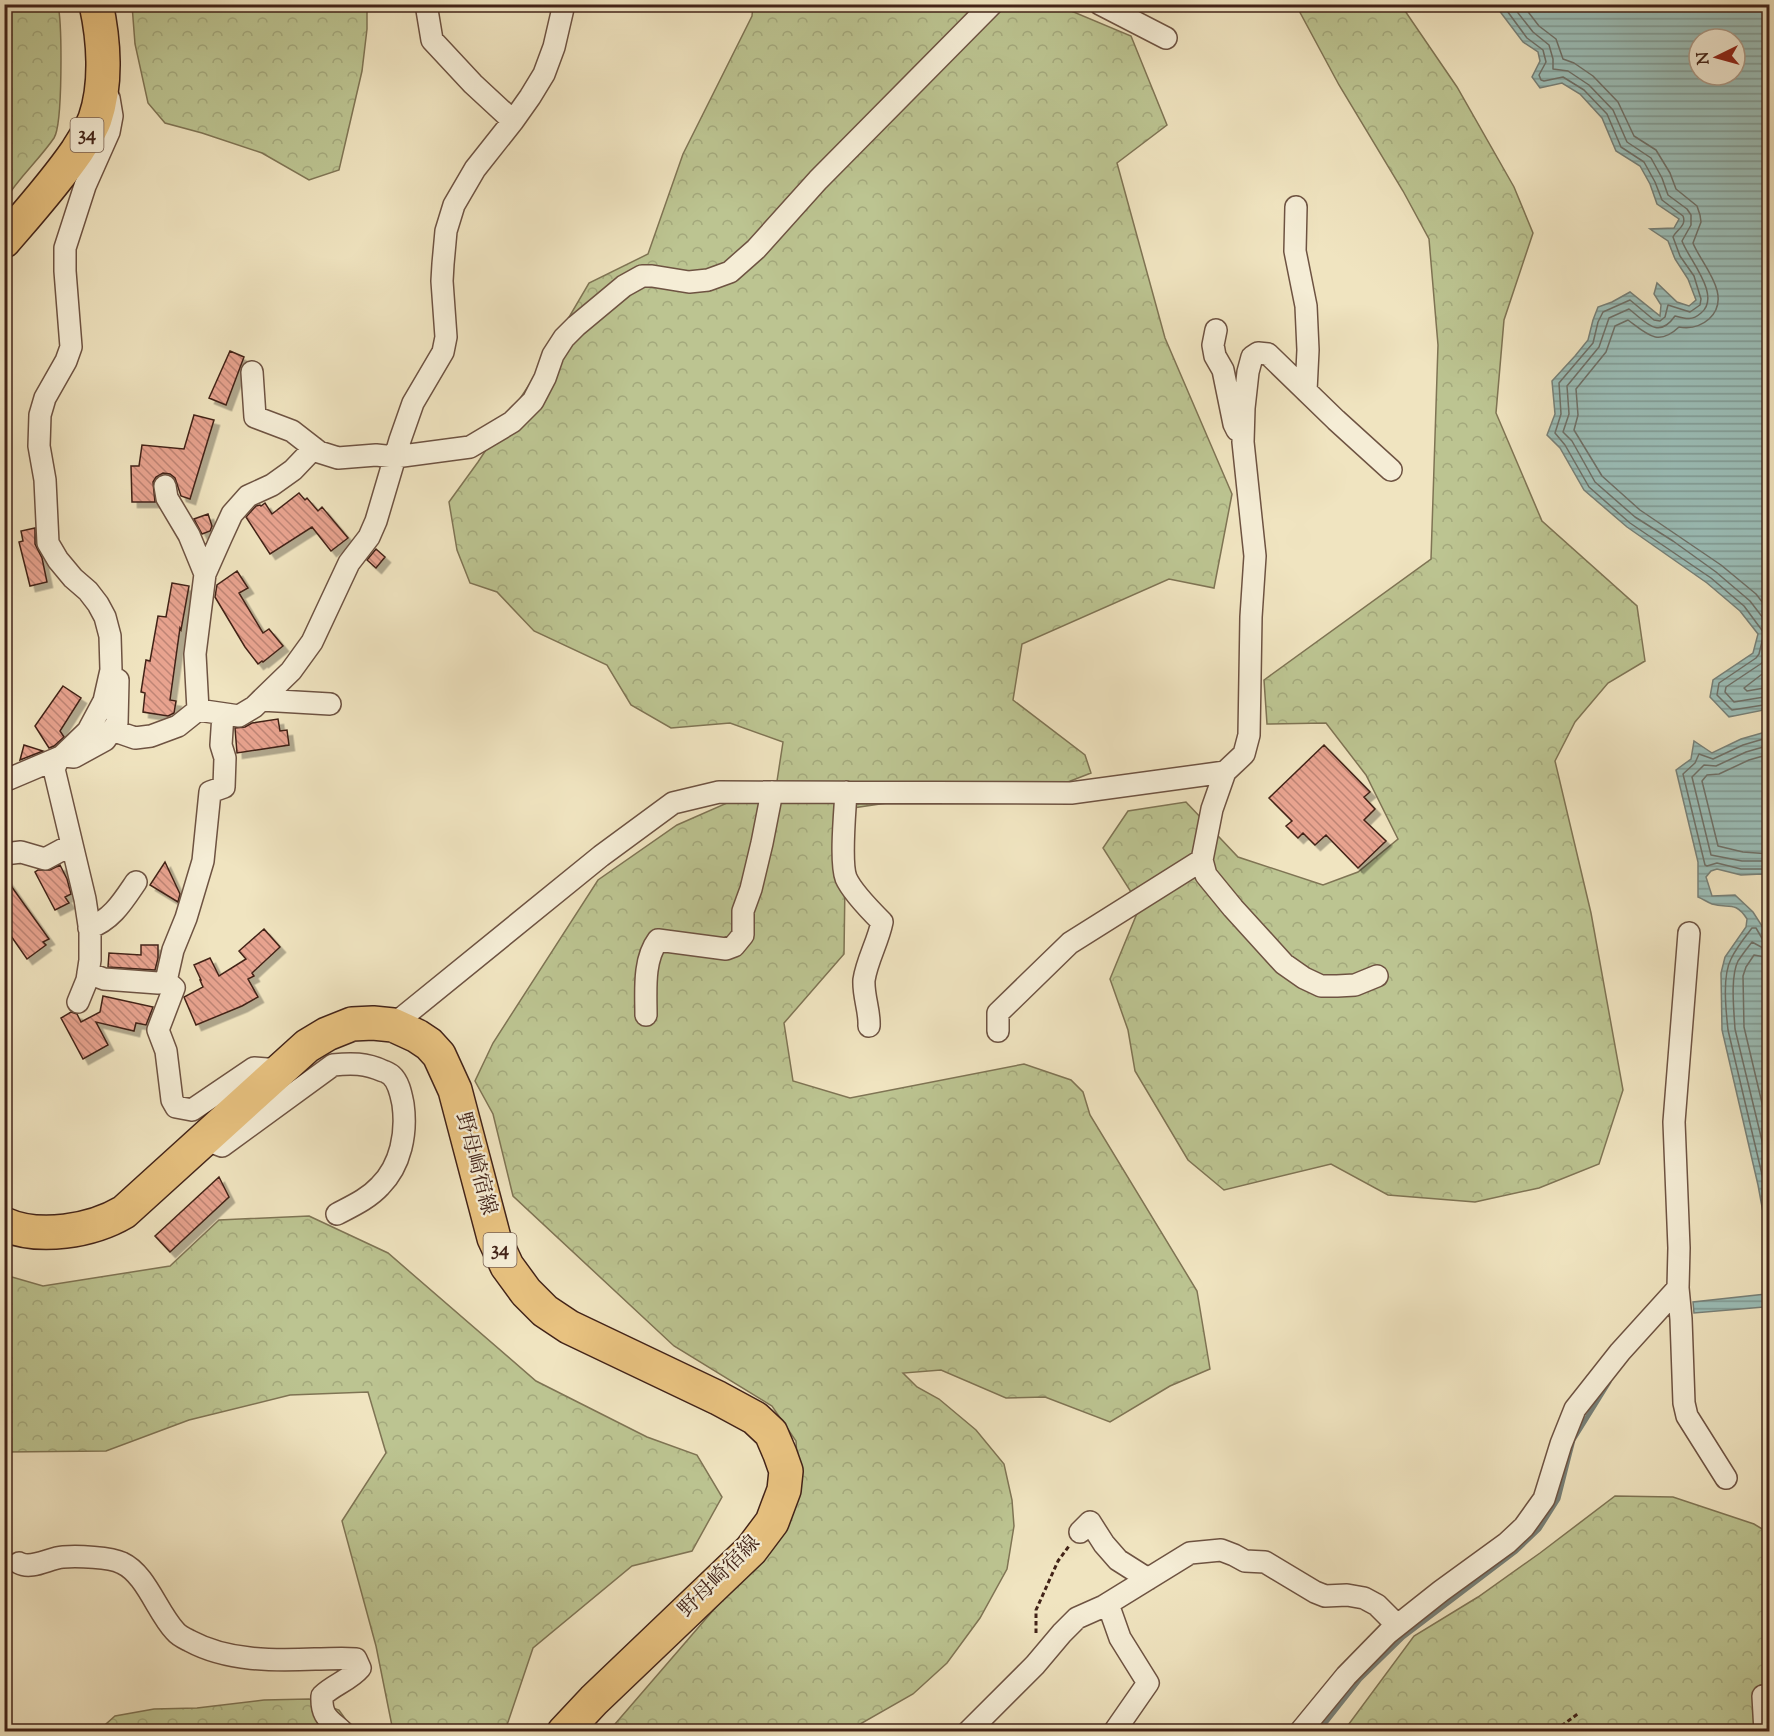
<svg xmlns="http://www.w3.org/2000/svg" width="1774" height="1736" viewBox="0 0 1774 1736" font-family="'Sorts Mill Goudy','Noto Serif JP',serif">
<defs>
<pattern id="forest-crowns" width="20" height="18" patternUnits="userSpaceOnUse" patternTransform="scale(1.5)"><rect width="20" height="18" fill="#bcc491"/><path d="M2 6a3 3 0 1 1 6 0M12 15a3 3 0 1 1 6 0" fill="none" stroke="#a3a87c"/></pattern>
<pattern id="water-rules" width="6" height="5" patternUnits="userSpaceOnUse" patternTransform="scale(1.5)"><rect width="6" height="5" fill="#9bbeb8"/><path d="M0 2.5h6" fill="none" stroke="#809a95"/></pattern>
<pattern id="building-back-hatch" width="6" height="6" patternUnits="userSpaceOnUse" patternTransform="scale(1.5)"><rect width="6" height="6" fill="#e8a38f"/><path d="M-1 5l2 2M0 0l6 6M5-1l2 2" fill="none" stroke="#be8474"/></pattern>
<filter id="shadow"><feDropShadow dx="5.5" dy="5.5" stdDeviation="0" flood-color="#0004"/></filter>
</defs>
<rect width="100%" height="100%" fill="#f0e4c0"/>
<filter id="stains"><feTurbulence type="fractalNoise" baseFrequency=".00333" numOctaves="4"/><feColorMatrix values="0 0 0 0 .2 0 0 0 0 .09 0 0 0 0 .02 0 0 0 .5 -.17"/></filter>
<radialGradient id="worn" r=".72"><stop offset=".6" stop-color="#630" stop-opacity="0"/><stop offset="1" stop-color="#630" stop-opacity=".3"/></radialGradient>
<path fill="url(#forest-crowns)" stroke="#7f7454" stroke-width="1.5" d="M5,4L58,5C62,24 63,124 54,138C39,160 19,177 5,200Z
M132,5H367V29L362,71L339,170L309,180L262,153L202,133L165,123L148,103L135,44Z
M753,5H1057L1131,36L1167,125L1117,163L1165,338L1232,494L1214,588L1169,579L1022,644L1013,700L1085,755L1091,773L1055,787L1003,786L846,809L844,954L784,1023L793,1081L850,1098L1024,1064L1071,1080L1083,1092L1090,1115L1197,1291L1210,1369L1170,1386L1110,1422L1045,1397L1006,1398L941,1370L903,1373L917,1387L939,1399L976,1430L1004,1464L1012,1500L1014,1526L1007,1569L980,1618L947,1663L913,1694L848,1731H609L760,1556L799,1490L796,1441L772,1406L674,1346L513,1196L493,1114L475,1081L493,1043L598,880L677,825L777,781L783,742L730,723L671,728L631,705L607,665L534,631L497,592L470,583L457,550L449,502L478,462L531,382L589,283L648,254L683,154L752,16Z
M1296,5H1401L1457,87L1514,187L1533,233L1504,320L1496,413L1542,521L1637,606L1645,661L1608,683L1575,722L1555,761L1591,913L1623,1090L1599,1164L1539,1188L1475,1202L1388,1195L1331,1164L1224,1190L1188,1160L1135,1071L1128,1030L1110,979L1140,906L1103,848L1128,811L1186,802L1238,857L1323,885L1358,872L1398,839L1366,775L1326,723L1267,724L1264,680L1431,559L1438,345L1429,239L1403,191L1339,85Z
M309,1216L388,1253L536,1381L647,1437L697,1455L722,1497L692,1551L632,1566L533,1648L507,1725L502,1731H393L376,1646L342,1521L386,1453L368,1392L290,1395L189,1420L106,1451L5,1452V1275L43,1286L170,1266L219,1220Z
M1615,1496L1673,1497L1754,1524L1769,1533V1731L1343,1732L1414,1636L1478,1597L1540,1553Z
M309,1699L339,1710L354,1731L97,1732L115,1716L154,1709L197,1708L264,1700Z"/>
<path fill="url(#water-rules)" stroke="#778078" stroke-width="1.5" fill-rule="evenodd" d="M1495,5H1769V709L1729,717L1710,697L1713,680L1753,653L1758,634L1740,611L1707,583L1627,527L1584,490L1560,448L1547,435L1555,414L1552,381L1575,356L1588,340L1593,320L1598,307L1612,302L1630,292L1660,316L1661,305L1654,294L1657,283L1677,302L1689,306L1696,300L1688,279L1675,259L1668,241L1650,229L1674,228L1679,219L1657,204L1650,184L1640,166L1616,151L1602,118L1580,94L1562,83L1540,88L1532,77L1540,61L1538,52L1523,42ZM1699,39H1735V75H1699Z
M1769,731V881L1762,874L1741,875L1717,869L1711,871L1706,877L1712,896L1735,895L1753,912L1769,937V1265L1765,1223L1758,1185L1722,1030L1721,973L1725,957L1746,927L1747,919C1735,900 1728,909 1712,904C1707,902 1703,899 1698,897V862L1676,770L1691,759L1694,741L1712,753L1741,739Z
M1769,1291V1309L1764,1307L1694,1313L1693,1302L1766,1294Z"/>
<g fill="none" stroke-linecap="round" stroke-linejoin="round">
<path stroke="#6e7068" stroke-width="1.5" d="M1502,4L1527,38L1543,50L1546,62L1539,75L1541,80L1544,81L1563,77L1584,90L1607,114L1621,147L1644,162L1655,182L1662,200L1683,216C1687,226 1676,230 1673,237L1680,256L1694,276L1701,299L1700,305L1690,312L1668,305L1665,317L1660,321L1654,320L1630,300L1603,312L1598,322L1593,343L1559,383L1561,414L1555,433L1565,445L1589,487L1630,523L1711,578L1744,606L1764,633L1759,654L1756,658L1719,683L1717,695L1732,710L1770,704
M1511,4L1533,32L1549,45L1553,59V69L1568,71L1589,85L1613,110L1627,142L1651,158L1662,178L1668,195L1687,209L1691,215V225L1682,241C1689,260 1722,296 1701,313C1692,321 1686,319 1675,316C1658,340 1646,322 1629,309L1609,318L1599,347L1567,386L1569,414L1563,432L1572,441L1595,482L1635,517L1673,541L1716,572L1750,601L1770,627
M1522,4L1539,26L1556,39L1563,59L1574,63L1593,76L1618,102L1634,136L1656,150L1670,173L1676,189L1697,206L1700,215L1701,222L1693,243C1701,264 1734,296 1709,319C1700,327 1691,329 1679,327C1658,347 1647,334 1628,320L1615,326L1606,352L1576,389L1578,415L1574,430L1602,476L1640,510L1721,565L1756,594L1770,612
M1770,644L1765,658L1762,663L1726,687L1725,692L1734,702L1770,696
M1770,668L1744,688L1747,691L1770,687
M1770,737L1743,745L1713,759L1699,754L1695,763L1683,774L1705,865L1707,866L1717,863L1741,869H1762L1770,873
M1770,745L1746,752L1716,766L1704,765L1692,777L1711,855L1742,861H1763L1770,864
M1770,754L1749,760L1719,774L1707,775L1702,781L1718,846L1743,852L1770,854
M1770,941L1763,940L1756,928H1752C1745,937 1736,948 1731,959C1722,976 1726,1011 1728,1030L1764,1183L1770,1214
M1770,949L1763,948L1752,942C1748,947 1742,955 1738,961C1730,977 1734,1011 1735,1029L1770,1174
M1770,958L1754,955L1746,967L1743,976L1744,1027L1770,1137"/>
<path stroke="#778078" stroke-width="5" d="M1318,1732L1360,1679L1403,1637L1516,1551L1539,1529L1558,1499L1573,1440L1609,1382"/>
</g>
<path fill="url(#building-back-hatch)" stroke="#422318" stroke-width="1.5" filter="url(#shadow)" d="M230,351L244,357L226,405L209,398Z
M194,415L214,420L190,499L181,496L175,478L170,474L163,473L156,477L153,482L155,502H132L131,466H139L142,445L184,449Z
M299,493L305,500L307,498L318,511L322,507L348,538L331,551L312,527L270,554L246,517L256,506L260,505L261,506L265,503L272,514Z
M208,514L212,526L210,531L202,534L194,519Z
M35,528V544L42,558L47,582L30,586L19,542L23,541L21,531Z
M376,549L385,557L376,568L367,560Z
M237,571L248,588L239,593L263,633L269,629L283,646L263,662L262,661L258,664L245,647L215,597L217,585Z
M172,583L189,586L181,630L180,628L170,700L176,701L174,713L168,716L143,712L145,693L141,692L146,660L150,661L158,616L166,617Z
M63,686L81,698L60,731L64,737L54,746L49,748L35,726Z
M278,719L280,731L287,730L289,745L237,753L235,728L245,727L252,723Z
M24,745L43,751L20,760Z
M1324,745L1370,792L1364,797L1375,809L1364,820L1386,841L1358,868L1326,835L1315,845L1303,833L1298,838L1286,826L1292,821L1269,798Z
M165,862L180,894L178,902L150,885Z
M60,865L67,879L71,894L65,897L69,903L55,910L35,872L38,870H50Z
M4,876L49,939L43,942L46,945L27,959L4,926Z
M264,929L280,947L252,973L254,976L248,979L258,997L242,1006L196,1025L184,997L203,987L200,980H201L194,965L210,958L219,976L246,959L239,951Z
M141,945H158V958L155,970L108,967L109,953L141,955Z
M103,996L153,1007L146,1025L136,1023L134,1031L96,1022L108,1045L83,1059L61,1018L71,1012L77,1014L81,1022L100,1012Z
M219,1177L229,1197L170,1252L155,1236Z"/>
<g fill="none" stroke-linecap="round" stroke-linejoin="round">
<defs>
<path id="minor" d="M426,4L432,40L473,84L513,121
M1100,4L1166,38
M1296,207L1295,251L1306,306L1308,350L1306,391
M1216,330L1213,345L1215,356L1223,370L1234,424L1237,430
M252,372L255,417L292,431L319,452L338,458L376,455L395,457L470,447L512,422L533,401L545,378L553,355L564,338L576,326L624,286L642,276H652L689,282L708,280L730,272L756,249L818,180L992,4
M165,486L167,498L189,535L205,574
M261,700L330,704
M198,710L195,654L205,574L221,538L232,514L248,496L272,485L293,470L314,448
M223,714L221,745L225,758L224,787L210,792L203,861L186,918L173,950L166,981L174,988L158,1030L166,1051L172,1100L176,1107L192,1110L254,1068L280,1070
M112,730L135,738L151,736L178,726L198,710L239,716L254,707L291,671L312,642L349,563L369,537L376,521L400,440L413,403L443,352L446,337L442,281L443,264L446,231L454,205L475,169L513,121L530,97L544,74L554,47L564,4
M4,781L63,756L74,757L105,740L117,723L118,680
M846,792C845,811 840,862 846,878C852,892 871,911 882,922C878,942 867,960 864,980C863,996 870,1011 869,1026
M4,854L21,852L45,859L71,845
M89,928C112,920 123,901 136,882
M1689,933L1674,1122L1679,1248L1678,1288L1681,1319L1684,1403L1687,1416L1726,1478
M88,973L104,979L158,983L166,981
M1377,976L1355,985L1337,986H1321L1304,978L1284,964L1233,908L1206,875L1202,860L1212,809L1225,772L1244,754L1249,735L1251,617L1255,556L1243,442L1244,408L1248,372L1252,357L1258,353L1268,354L1336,420L1391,470
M78,1002L87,980L90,960V932L85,899L54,769L58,760L88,731L104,701L111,670L110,636L105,617L98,604L88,591L73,578L58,560L48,543L45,480L39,446L40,415L45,398L66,361L71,347L65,271V248L85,186L109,132L112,116L109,98
M646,1015C646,991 643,960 658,940L726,949L734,946L743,935V911L751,889L762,843L772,792
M393,1025L601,856L673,803L719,792L1071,793L1225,772
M998,1031V1013L1070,943L1202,860
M204,1139L222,1146L333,1065C351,1063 366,1063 383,1071C384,1071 390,1074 391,1075C399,1082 401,1094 403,1104C407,1133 401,1165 380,1186C368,1199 352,1206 337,1214
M1080,1532L1090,1522L1104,1544L1118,1560L1148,1579
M19,1563C32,1570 49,1558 63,1557C78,1556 110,1557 122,1563C146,1574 157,1612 175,1631C179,1636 184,1638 190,1641C227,1661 274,1661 315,1659C329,1659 342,1658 356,1659L360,1668C350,1680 333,1685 322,1696C321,1717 329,1719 343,1732
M1108,1604L1120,1638L1148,1683L1114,1732
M1763,1696L1765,1732
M968,1732L1035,1665L1062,1633L1077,1618L1104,1606L1190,1553L1221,1550L1234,1555L1245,1561L1265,1562L1315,1592L1325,1596L1347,1595L1364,1598L1377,1605L1397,1625
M1300,1732L1346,1676L1388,1633L1441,1591L1507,1543L1524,1527L1544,1499L1561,1444L1575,1409L1620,1352L1678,1288"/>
<path id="primary" d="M4,241C29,212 55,183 77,151C83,141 91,130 95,119C107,84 104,40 96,4
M4,1224C39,1240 92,1231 124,1212L307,1046L327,1034L352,1024L373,1023L393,1025L417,1036L429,1044L439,1055L455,1090L494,1238L507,1266L526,1292L545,1311L569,1327L718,1398L755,1418L771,1433L780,1454L786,1471L784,1490L772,1522L751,1550L594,1700L564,1732"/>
</defs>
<use href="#minor" stroke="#6e5342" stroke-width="24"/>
<use href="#primary" stroke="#422318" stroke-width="36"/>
<path stroke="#422318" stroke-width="3" stroke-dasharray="4.5 3" stroke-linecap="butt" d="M1036,1633V1610L1058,1561L1069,1546
M1548,1732L1557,1729L1579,1713"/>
<use href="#minor" stroke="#f5edd6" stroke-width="21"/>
<use href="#primary" stroke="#e8c280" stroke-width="33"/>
</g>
<g text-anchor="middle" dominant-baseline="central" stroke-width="4.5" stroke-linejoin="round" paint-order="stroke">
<g fill="#f5edd6" stroke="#786051" stroke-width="1.5">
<rect x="70.5" y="118" width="33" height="34" rx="4.5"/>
<rect x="483.5" y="1233" width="33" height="34" rx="4.5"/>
</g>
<g font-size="20" font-weight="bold" fill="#422318">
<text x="87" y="135">34</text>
<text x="500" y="1250">34</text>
</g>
<g font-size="21" fill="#422318" stroke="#f5edd6">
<text transform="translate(475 1164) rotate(75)">野母崎宿線</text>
<text transform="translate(720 1577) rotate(-45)">野母崎宿線</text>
</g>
</g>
<rect width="1774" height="1736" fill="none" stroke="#f0e4c0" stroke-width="24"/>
<rect x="6" y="6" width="1762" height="1724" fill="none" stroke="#422318" stroke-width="3"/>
<rect x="12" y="12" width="1750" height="1712" fill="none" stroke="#422318" stroke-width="1.5"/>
<g transform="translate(1717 57) rotate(265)"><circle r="28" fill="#f5edd6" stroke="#ad9c8a" stroke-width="1.5"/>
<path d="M0-4.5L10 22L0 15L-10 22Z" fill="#8f2418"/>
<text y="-9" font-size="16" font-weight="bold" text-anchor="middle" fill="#422318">N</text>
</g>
<rect width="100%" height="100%" filter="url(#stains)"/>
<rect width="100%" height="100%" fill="url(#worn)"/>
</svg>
